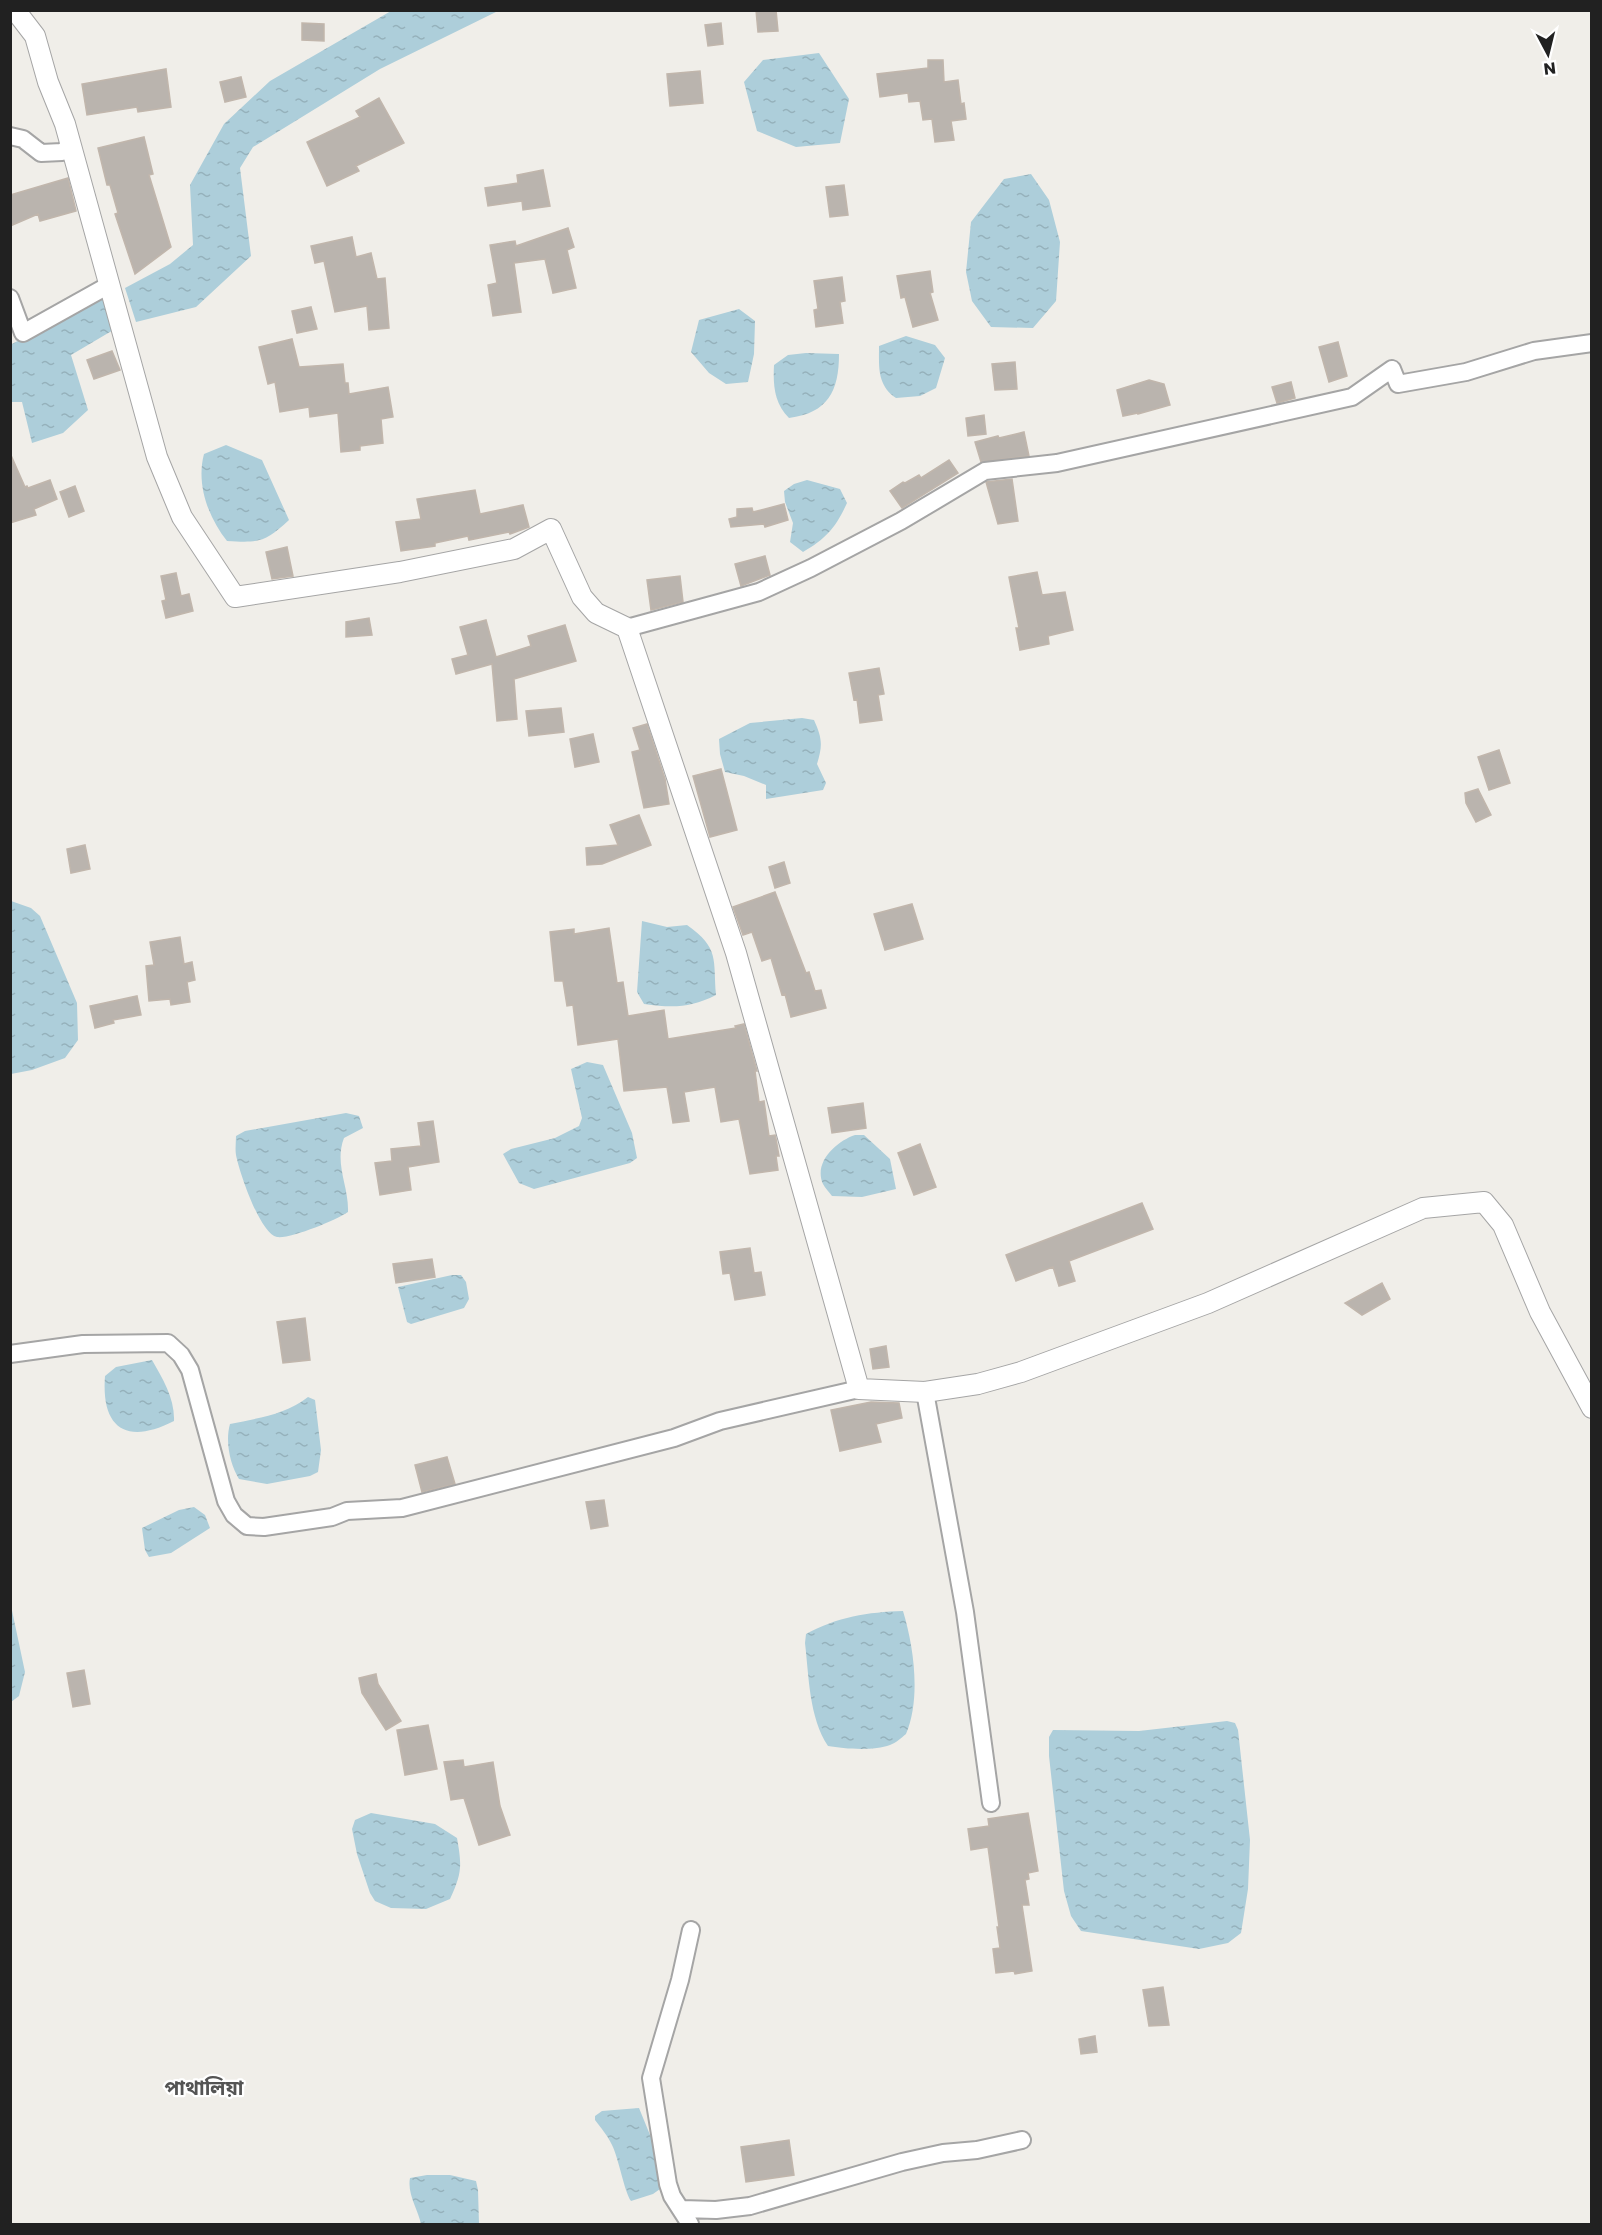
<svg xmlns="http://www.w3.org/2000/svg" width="1602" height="2235" viewBox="0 0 1602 2235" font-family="Poppins,'Noto Sans Bengali',sans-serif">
<defs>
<pattern id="water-ripples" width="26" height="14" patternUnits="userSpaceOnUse" patternTransform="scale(1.5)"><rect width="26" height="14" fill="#adceda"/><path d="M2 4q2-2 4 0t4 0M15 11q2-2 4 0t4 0" fill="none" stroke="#95b1bb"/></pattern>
</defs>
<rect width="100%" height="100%" fill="#f0eee9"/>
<path fill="url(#water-ripples)" d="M391,11H498L380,69L253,147L240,168L251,256L196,307L136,322L125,288L170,264L193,245L190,185L224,124L270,81Z
M819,53L849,99L840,143L796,147L757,131L744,82L763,60Z
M1031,174L1049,200L1060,242L1056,301L1033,328L991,327L972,301L966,272L971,222L1004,179Z
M102,297L115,329L71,355L88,410L63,433L32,443L22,402H11L10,345Z
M739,309L755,321L754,354L748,382L726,384L709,373L691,352L699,320Z
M906,336L935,345L945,358L936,388L920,396L896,398C877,385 879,367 879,346Z
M806,353L839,354C839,391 828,413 789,418C774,403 773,385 774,365L788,355Z
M226,445L262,460L289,520C265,542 260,543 227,541C208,517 196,484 204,454Z
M807,480L840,489L847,503C836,527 827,538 803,552L790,542L793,523L785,502L784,491L794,484Z
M802,718L814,720C822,738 823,745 817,764L826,783L823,790L766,799V785L744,776L725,772L720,754L719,739L750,723Z
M11,901L31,908L40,916L77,1003L78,1040L65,1058L32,1070L11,1074Z
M642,921L667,927L687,925C720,948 713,960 716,995C690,1008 673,1008 644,1004L637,992Z
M587,1062L603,1065L632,1133L637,1158L630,1163L534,1189L519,1183L503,1154L511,1149L555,1138L579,1126L582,1118L571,1069Z
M346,1113L359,1116L363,1128L344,1138C334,1164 349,1186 348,1212C336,1220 291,1239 277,1237C260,1234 239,1171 236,1155C235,1149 236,1142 236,1136L245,1131Z
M855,1135H864L890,1159L896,1189L862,1197L832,1196C829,1192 825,1188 823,1184C813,1162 837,1141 855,1135Z
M452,1275H461L466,1282L469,1299L464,1308L411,1324L407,1322L398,1287Z
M152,1360C163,1379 175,1399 174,1421C127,1445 101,1429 105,1376L116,1367Z
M308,1397L315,1400L321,1450L318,1472L310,1476L267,1484L239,1479C230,1465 225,1441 230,1424C258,1418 285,1415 308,1397Z
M194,1507L205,1515L210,1528L171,1553L149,1557L145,1550L142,1528L179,1510Z
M10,1601L25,1672L19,1696L11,1702Z
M903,1611C914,1647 921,1699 906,1734C901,1738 896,1743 890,1745C874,1751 845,1749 828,1746C809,1717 809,1677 805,1643L806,1634C837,1617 868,1612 903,1611Z
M1227,1721L1235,1723L1238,1730L1250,1840L1248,1889L1241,1933L1228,1943L1199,1949L1081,1931L1071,1916L1064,1891L1049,1756V1737L1053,1730L1139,1731Z
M371,1813L435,1824L457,1838C462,1866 462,1873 450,1899L426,1909L391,1908L375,1901L370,1893L357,1854L352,1829L355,1820Z
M639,2108L657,2152L660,2189L653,2194L631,2201C624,2191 619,2159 612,2145C608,2136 601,2128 595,2120V2116L602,2111Z
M427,2175H450L476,2181L478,2190L479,2224H421C418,2209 407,2194 410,2178Z"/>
<path fill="#bab4ae" stroke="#c1b6ac" stroke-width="1.5" d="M756,10H776L778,31L758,32Z
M302,23L324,24V41L302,40Z
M721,23L723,44L708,46L705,25Z
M928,60H943L944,82L958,80L961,104L964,103L966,119L951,121L954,140L935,142L932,119L923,120L920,101L909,102L908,93L880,97L877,74L928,68Z
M166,69L171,107L138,112L137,107L87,115L82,84Z
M700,71L703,103L670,106L667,74Z
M241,77L246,97L225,102L220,82Z
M379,98L404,143L356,166L359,171L327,186L307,142L360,117L356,111Z
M144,137L153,174L149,175L171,247L135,274L115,214L118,213L110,185H107L98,148Z
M543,170L550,206L523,210L522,201L488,206L485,188L518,183L517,175Z
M68,178L76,211L40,221L38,214L10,226V195Z
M844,185L848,215L830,217L826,187Z
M568,228L574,247L567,250L576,288L553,293L545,259L514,263L521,312L493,316L488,285L497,283L490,245L515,241L516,246Z
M352,237L356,257L371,253L377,279L385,278L389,328L369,330L367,306L335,312L324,261L315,263L311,246Z
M930,271L933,292L930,293L938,320L913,327L905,297L901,298L897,276Z
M842,277L845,301L840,302L843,323L816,327L814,310L818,309L814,281Z
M311,307L317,329L297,333L292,311Z
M292,339L299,367L343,364L345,383H348L349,394L388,387L393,417L381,419L383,443L360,446V450L341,452L338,413L310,417L309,407L280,412L275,382L268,384L259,347Z
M1338,342L1347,376L1329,382L1319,347Z
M112,351L120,370L94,379L87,360Z
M1015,362L1017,389L995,390L992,364Z
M1149,380L1164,384L1170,405L1138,414V413L1123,416L1117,390Z
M1291,382L1295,398L1277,403L1272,387Z
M984,415L986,434L968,436L966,418Z
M1024,432L1029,456L981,462L975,442L998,436L999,438Z
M10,453L25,487L27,486L28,488L50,480L57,499L34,509L36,515L10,523Z
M949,460L958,473L902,508L890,491L903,482L905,483L919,475L921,478Z
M1012,479L1018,521L998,524L986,482Z
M75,486L84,511L69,517L60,492Z
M475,490L480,514L523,505L529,527L510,534L509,532L469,540L468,536L435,543V546L401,551L396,522L421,519L417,499Z
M784,504L788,520L765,527L764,524L731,527L729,519L737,517V509L752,508L753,512Z
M287,547L293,576L272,579L266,552Z
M765,556L770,575L741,586L735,564Z
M1037,572L1042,595L1065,592L1073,630L1048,636L1049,644L1020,650L1016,628H1019L1009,577Z
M176,573L181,596L189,594L193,611L166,618L162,601L166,600L161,576Z
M680,576L683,602L651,610L647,580Z
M369,618L372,635L346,637V622Z
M486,620L496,657L531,646L528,636L565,625L576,661L514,679L517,719L497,721L492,664L456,674L452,659L468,655L460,627Z
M879,668L884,694L878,695L882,720L860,723L857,699L854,700L849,673Z
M561,708L564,732L529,736L526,711Z
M647,724L665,779L669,804L644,808L632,752L640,750L633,728Z
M593,734L599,762L575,767L570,739Z
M1499,750L1510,783L1489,790L1478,757Z
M721,769L737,830L710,837L693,776Z
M1478,789L1491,815L1476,822L1466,803L1465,793Z
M639,815L651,845L602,864L587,865L586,848L618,845L610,825Z
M85,845L90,869L71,873L67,849Z
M784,862L790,883L775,888L769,867Z
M775,892L806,973L809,972L815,991L821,990L826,1008L791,1017L785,994L782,995L771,958L762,961L752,932L743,935L733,907Z
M912,904L923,939L885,950L874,914Z
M609,928L617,983L623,982L628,1016L664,1010L668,1039L736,1028L735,1026L744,1024L757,1071H755L759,1102L764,1101L769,1136L775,1135L776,1139L779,1156H776L778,1170L750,1174L739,1119L721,1122L715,1087L684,1092L689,1121L673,1123L667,1087L624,1091L618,1039L578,1045L573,1005L567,1006L563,981H555L550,932L574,929V934Z
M180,937L184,964L192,962L195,980L187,982L190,1002L171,1005L170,999L149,1001L146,966L154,965L150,942Z
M137,996L141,1015L113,1020L114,1023L95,1028L90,1006Z
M863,1103L866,1128L832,1133L828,1108Z
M433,1121L439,1162L408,1167L411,1190L380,1195L375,1163L392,1161L391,1149L421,1146L418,1123Z
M920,1144L936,1187L914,1195L898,1153Z
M1142,1203L1153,1229L1069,1261L1075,1281L1059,1286L1053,1267L1016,1281L1006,1255Z
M750,1248L754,1273L761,1272L765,1295L735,1300L730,1273L723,1274L720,1252Z
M432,1259L435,1277L396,1283L393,1264Z
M1382,1283L1390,1299L1362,1315L1345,1303Z
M305,1318L310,1360L283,1363L277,1322Z
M886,1346L889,1367L873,1369L870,1349Z
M871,1402L899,1403L902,1418L876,1424L881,1442L840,1451L831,1410Z
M447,1457L455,1484L422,1492L415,1465Z
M604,1500L608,1526L591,1529L586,1502Z
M84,1670L90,1704L73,1707L67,1673Z
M376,1674L378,1684L401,1721L386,1730L362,1693L359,1678Z
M428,1725L437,1769L405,1775L397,1730Z
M463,1760L464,1767L493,1762L500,1806L510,1835L479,1845L464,1798L451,1800L444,1762Z
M1028,1813L1038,1871L1028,1873L1029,1879L1025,1880L1029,1905H1022L1032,1971L1015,1974L1014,1971L996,1973L993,1949L1000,1948L997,1927H999L988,1847L971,1850L968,1829L989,1826L988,1819Z
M1163,1987L1169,2025L1149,2026L1143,1990Z
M1095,2036L1097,2052L1081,2054L1079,2039Z
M789,2140L794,2175L746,2182L741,2147Z"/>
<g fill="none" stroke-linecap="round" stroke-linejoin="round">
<defs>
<path id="minor" d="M10,136L23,139L41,153L62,152L71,145
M10,298L23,333L109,285
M627,628L759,592L811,568L901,521L985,471L1057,463L1352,397L1392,369L1398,384L1466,372L1534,351L1592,343
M10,1354L83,1344L168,1343L181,1355L190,1370L226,1501L234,1515L247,1526L264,1527L332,1517L347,1511L402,1508L674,1438L720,1421L859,1389
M925,1392L965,1612L991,1803
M682,2209L716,2210L750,2206L902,2162L943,2153L977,2150L1022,2140
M690,2224L672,2196L668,2184L651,2078L680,1980L691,1930"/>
<path id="tertiary" d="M15,10L35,36L48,82L65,124L157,457L182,517L235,597L400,572L514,549L551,529L582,597L596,613L627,628L736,953L859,1389L925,1392L978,1384L1021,1372L1208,1303L1423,1208L1484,1202L1503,1225L1540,1312L1592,1408"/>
</defs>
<use href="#minor" stroke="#a5a5a5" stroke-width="20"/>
<use href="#tertiary" stroke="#a5a5a5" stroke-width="22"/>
<use href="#minor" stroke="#fff" stroke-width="16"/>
<use href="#tertiary" stroke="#fff" stroke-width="20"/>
</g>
<g text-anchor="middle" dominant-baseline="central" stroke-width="4.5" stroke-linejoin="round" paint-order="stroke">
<g font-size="20" font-weight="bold" fill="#545454" stroke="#fff">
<text x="204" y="2088">পাথালিয়া</text>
</g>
</g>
<rect width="1602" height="2235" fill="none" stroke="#212121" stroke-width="24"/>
<g transform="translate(1548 54) rotate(173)" stroke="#ffffff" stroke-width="4.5" paint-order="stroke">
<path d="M0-4.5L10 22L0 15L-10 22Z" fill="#212121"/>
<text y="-9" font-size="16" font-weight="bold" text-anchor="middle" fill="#212121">N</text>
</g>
</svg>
